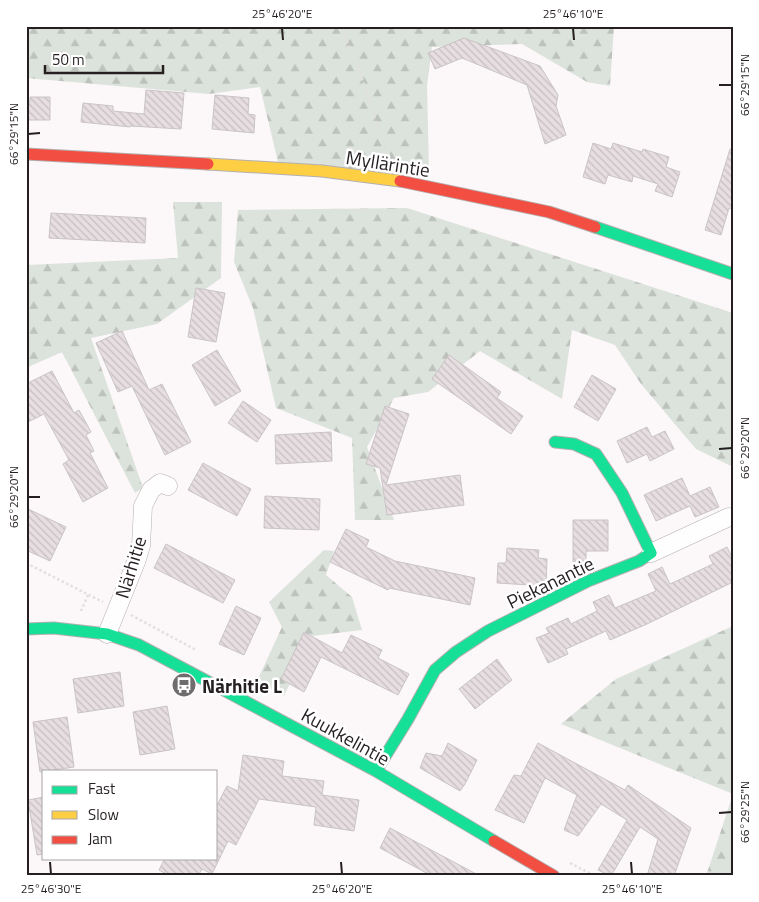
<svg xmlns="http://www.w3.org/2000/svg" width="759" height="902" viewBox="0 0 759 902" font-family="'Titillium Web',sans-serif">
<defs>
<pattern id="forest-firs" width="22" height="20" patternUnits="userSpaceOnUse" patternTransform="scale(1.25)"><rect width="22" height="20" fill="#dce3dc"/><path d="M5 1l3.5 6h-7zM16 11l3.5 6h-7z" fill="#bdc2bc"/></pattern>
<pattern id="building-back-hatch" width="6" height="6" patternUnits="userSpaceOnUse" patternTransform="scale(1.25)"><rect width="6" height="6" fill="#e7dee1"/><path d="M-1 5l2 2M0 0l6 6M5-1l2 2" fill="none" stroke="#c6bec1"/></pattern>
</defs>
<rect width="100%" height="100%" fill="#fcf7f9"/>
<path fill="url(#forest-firs)" d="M26,26H614L610,86L587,82L522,44L432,47L427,86L429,173L279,166L260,87L209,94L26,78Z
M173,202H222L221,278L157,324L91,338L143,488L135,493L62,352L26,368V265L178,258Z
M407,208L733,313V467L696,449L641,384L615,345L572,330L562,399L480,351L428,392L394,398L367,447L394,520H355L352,438L276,408L253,308L234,262L238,210Z
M324,550L334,551L326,575L352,597L362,630L312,636L284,696L257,681L282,627L269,602Z
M733,626V876H706L733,794L561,724L616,679Z"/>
<path fill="url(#building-back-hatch)" stroke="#c9c4c6" d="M464,38L540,66L558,95L556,106L566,135L545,144L527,85L462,58L435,69L428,53Z
M146,90L184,93L181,129L130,126V127L81,122L83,103L113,106V111L144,114Z
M215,95L249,98L248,114L255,115L254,133L212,129Z
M30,97H50V120H26V102H30Z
M593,143L611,149L613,143L642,152L643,149L669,157L666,167L680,172L672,197L655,191L658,184L633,176L632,182L608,175L605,184L583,177Z
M730,149H733V209L729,208L721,235L705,230Z
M51,213L146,218L145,243L49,238Z
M196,288L225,293L216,342L188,337Z
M122,331L149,390L162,384L191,442L165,455L132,386L118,392L96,343Z
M217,350L241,391L215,406L192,365Z
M449,355L501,392L497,398L523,416L511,434L432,379Z
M52,371L74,413L79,410L91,432L86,435L94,451L90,453L108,488L83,502L63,464L69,460L44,414L26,423V384Z
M592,375L616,389L598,421L574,407Z
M243,401L271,420L257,442L228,423Z
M385,406L409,414L386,485L460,475L464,505L387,515L380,468L366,464Z
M647,427L652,437L665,431L674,449L650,461L647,454L627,463L617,441Z
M331,432L332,461L276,464L275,435Z
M203,463L251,489L237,516L188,490Z
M682,478L690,496L710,487L719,507L695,517L690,506L656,521L644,495Z
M265,496L320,499L319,530L264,528Z
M26,508L66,527L50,561L26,550Z
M573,520H608V551H586V562H573Z
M346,529L369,540L366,547L395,561L475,578L470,605L389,588L388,590L330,562Z
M166,544L235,580L223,603L154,568Z
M727,547L733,559V582L647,624L610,640L606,631L566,649L568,654L548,663L536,638L549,633L546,628L568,618L571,624L597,611L593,602L609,595L615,608L656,591L648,574L662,567L670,584L713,564L709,556Z
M507,548L539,550L538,558L547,559L546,586L497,583L498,563H506Z
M236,606L261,618L244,655L219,644Z
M304,632L342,653L351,635L382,650L378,658L409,674L398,695L321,657L304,692L281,679Z
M497,659L512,680L475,709L459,689Z
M120,672L124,706L78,713L73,679Z
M167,706L175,749L140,755L133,712Z
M67,717L74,767L40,772L33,722Z
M448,743L477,760L465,784L460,791L420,768L426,753L442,756Z
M538,743L625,790L628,785L691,828L674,876H647L658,839L640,827L611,876L598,870L627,820L601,804L578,836L564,830L577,795L545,778L524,823L495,810L514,775L521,776Z
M243,755L284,761L282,776L324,781L322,795L359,800L354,831L314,825L316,807L259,799L236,845L228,841L212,874L202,869L198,876H170L159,870L165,858H216V807L227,786L238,791Z
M44,797V854L37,855L28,800Z
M390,828L480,876H432L380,848Z"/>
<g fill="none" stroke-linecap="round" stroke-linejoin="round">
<defs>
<path id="street" d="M651,553L729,517
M107,634L136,562L141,546L143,506L151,490L160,483L168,486"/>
<path id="fast" d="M595,227L733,274
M26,629L54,628L107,634L139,645L376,771L494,841
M376,771L408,719L435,670L456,652L488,631L588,581L639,561L651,553L622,493L596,454L574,444L555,442"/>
<path id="slow" d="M208,164L322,171L400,181"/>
<path id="jam" d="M26,154L208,164
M400,181L549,212L595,227
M494,841L554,876"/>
</defs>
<use href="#street" stroke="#b4afb1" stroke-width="19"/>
<use href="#fast" stroke="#b4afb1" stroke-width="13"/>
<use href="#slow" stroke="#b4afb1" stroke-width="13"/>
<use href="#jam" stroke="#b4afb1" stroke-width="13"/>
<path stroke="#e1dfe0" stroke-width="2.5" stroke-dasharray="2.5 2.5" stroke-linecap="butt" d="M346,26V39L359,69L387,158
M26,563L103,602
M81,611L88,595
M131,615L196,650
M570,863L595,876"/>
<use href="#street" stroke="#fffefe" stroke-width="18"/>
<use href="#fast" stroke="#16e098" stroke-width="11"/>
<use href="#slow" stroke="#ffcf43" stroke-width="11"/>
<use href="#jam" stroke="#f24e42" stroke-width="11"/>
</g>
<path fill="none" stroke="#251f21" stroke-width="2" d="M282,28L283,40M573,28L574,40M719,85H732M28,134L40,133M719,449L732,448M28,497H40M719,813L732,812M50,862L51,874M341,862L342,874M631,862L632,874"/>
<defs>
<symbol id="bus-disc" viewBox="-11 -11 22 22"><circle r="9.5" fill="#706b6d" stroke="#fff"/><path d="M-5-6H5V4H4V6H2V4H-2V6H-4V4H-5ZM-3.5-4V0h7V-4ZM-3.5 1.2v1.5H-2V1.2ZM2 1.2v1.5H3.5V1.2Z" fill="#fff"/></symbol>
</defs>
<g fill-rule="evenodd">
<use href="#bus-disc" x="170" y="671" width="28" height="28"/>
</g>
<g text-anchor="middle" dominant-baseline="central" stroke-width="5" stroke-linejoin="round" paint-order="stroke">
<g font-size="19" fill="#251f21" stroke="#fff">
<text transform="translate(388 163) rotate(9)">Myllärintie</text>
<text transform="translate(130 567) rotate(-73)">Närhitie</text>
<text transform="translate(550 582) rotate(-26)">Piekanantie</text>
<text transform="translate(346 736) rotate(29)">Kuukkelintie</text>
</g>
<g font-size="19" font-weight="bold" fill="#251f21" stroke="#fff" text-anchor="start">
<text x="202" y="685">Närhitie L</text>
</g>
</g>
<rect width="759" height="902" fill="none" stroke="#ffffff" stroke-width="55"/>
<rect x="42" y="770" width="175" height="90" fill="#ffffff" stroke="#a8a5a6"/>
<rect x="52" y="786" width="25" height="8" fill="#16e098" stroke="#a8a5a6"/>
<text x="88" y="794" font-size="15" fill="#251f21">Fast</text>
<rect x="52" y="811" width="25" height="8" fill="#ffcf43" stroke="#a8a5a6"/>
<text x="88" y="820" font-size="15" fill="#251f21">Slow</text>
<rect x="52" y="836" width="25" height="8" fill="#f24e42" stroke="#a8a5a6"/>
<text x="88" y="844" font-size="15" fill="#251f21">Jam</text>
<path d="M45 65v8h118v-8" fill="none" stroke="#251f21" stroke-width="2.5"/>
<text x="52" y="65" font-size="15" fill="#251f21" stroke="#ffffff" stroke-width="4" paint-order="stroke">50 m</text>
<rect x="28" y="28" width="704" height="846" fill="none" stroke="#251f21" stroke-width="2"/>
<g font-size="12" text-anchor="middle" fill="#251f21">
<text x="282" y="18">25°46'20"E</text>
<text x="573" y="18">25°46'10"E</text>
<text transform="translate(745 85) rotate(-90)" y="4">66°29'15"N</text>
<text transform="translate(14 134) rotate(-90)" y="4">66°29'15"N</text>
<text transform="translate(745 448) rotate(-90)" y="4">66°29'20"N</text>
<text transform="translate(14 497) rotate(-90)" y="4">66°29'20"N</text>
<text transform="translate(745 812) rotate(-90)" y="4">66°29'25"N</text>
<text x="51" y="893">25°46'30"E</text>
<text x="342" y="893">25°46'20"E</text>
<text x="632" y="893">25°46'10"E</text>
</g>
</svg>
